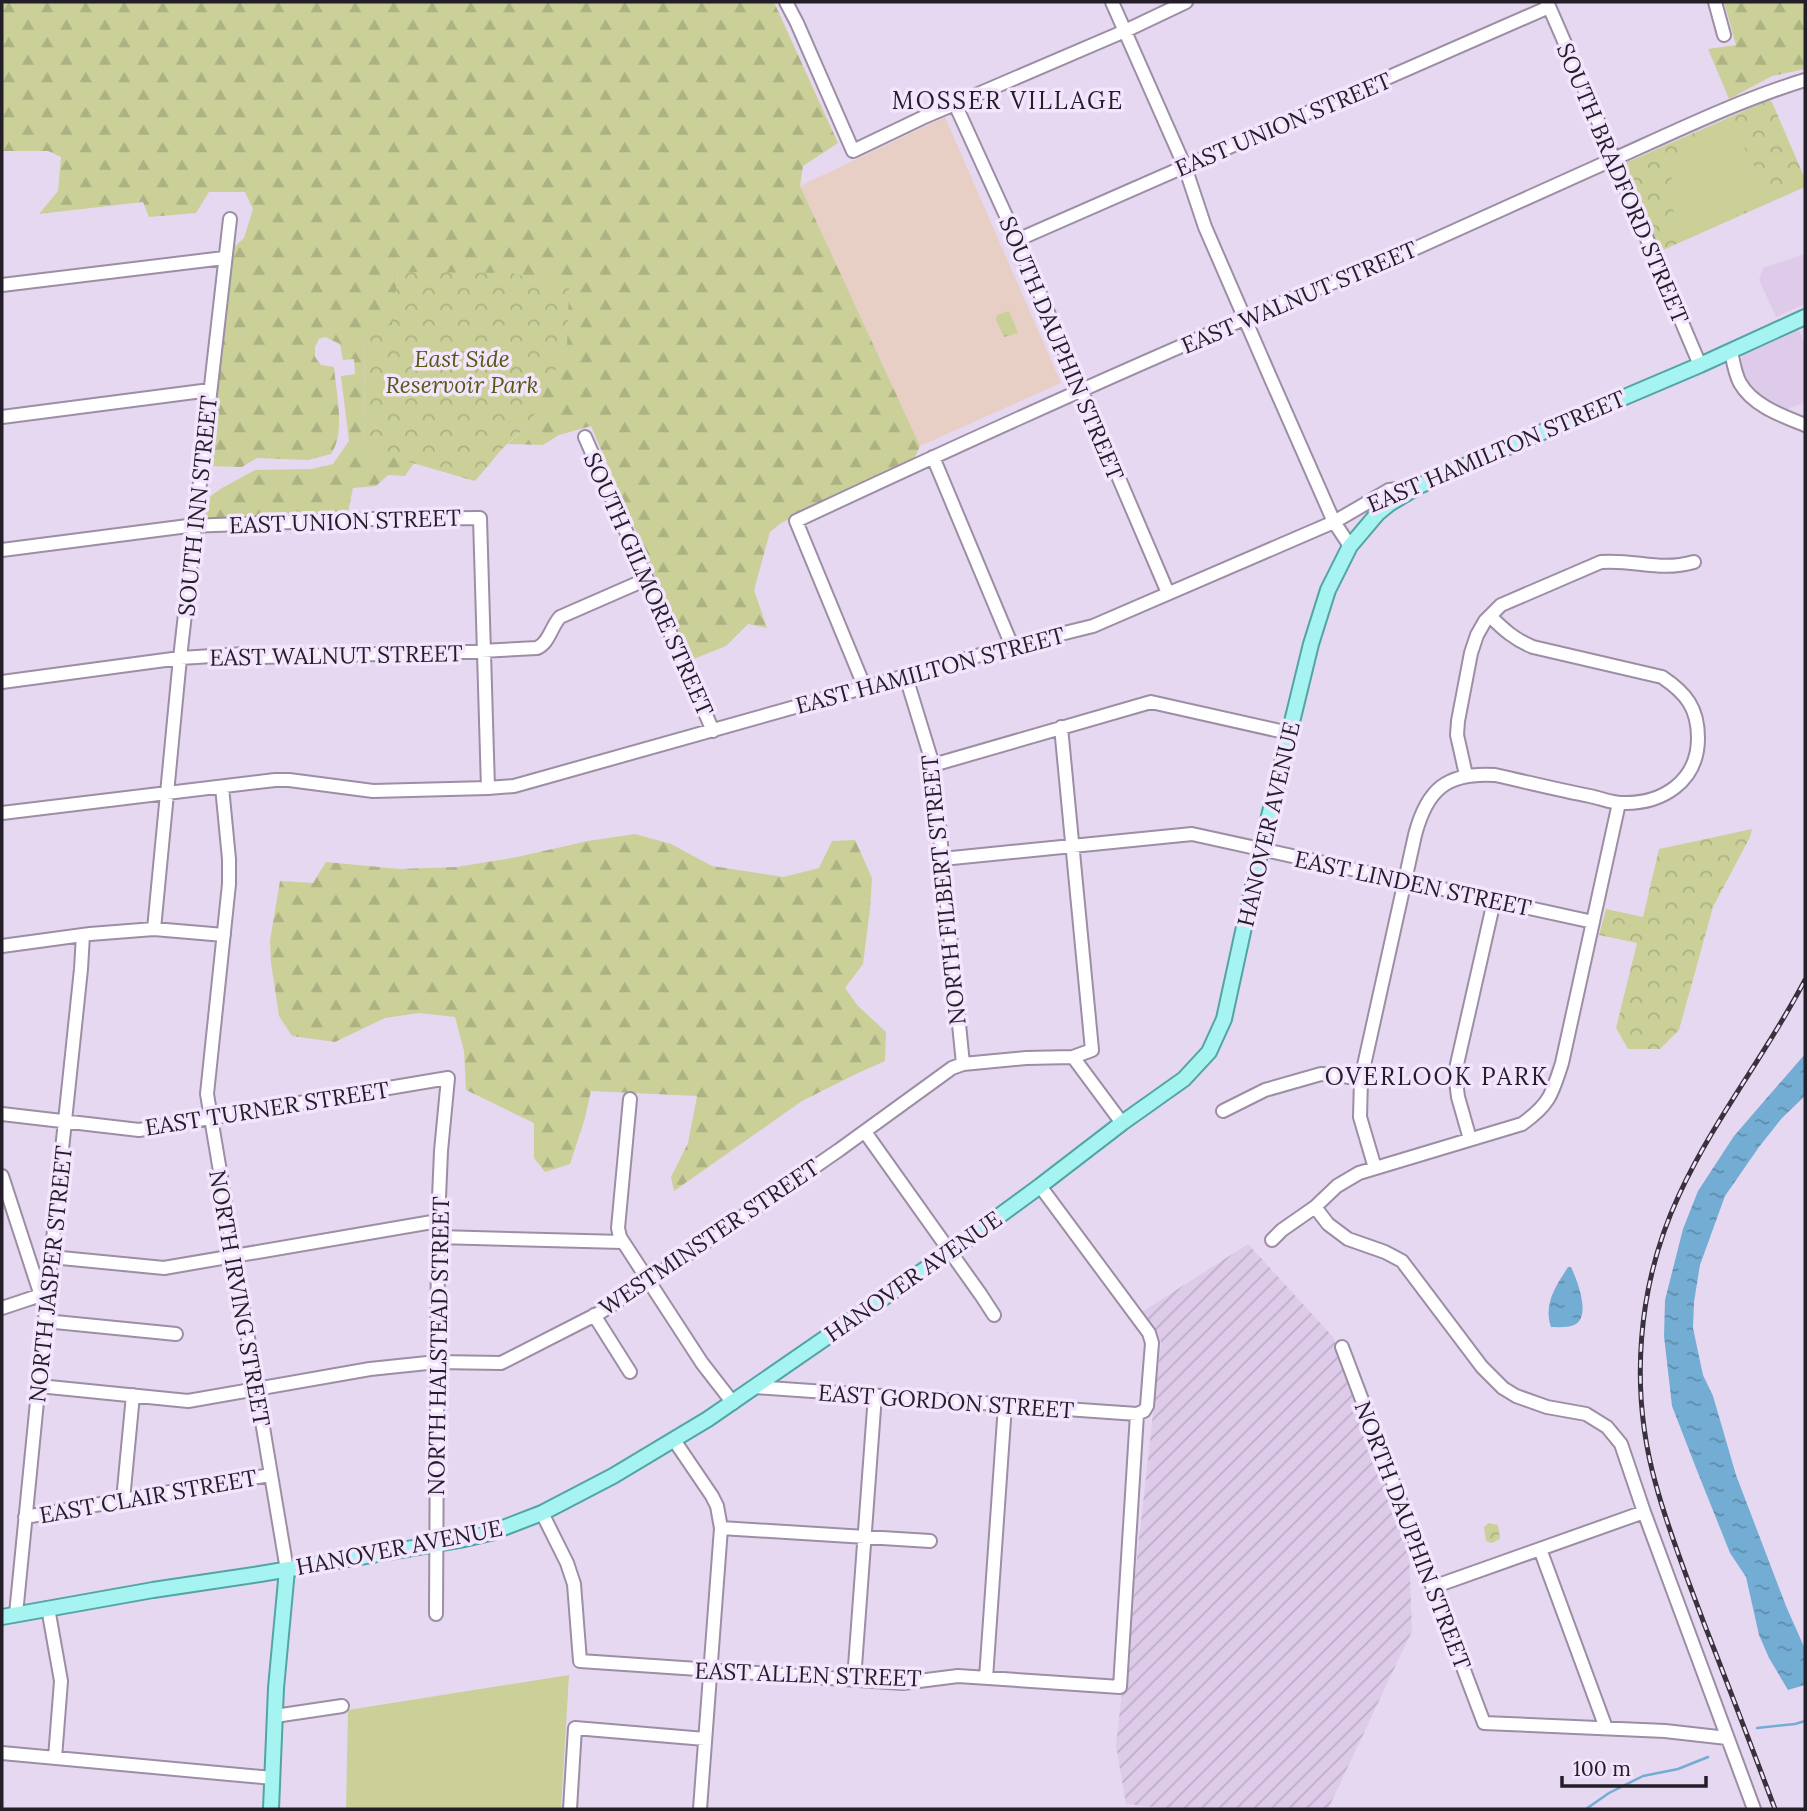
<svg xmlns="http://www.w3.org/2000/svg" width="1807" height="1811" viewBox="0 0 1807 1811" font-family="Lora,serif">
<defs>
<pattern id="industrial-furrows" width="10" height="10" patternUnits="userSpaceOnUse" patternTransform="scale(1.75)"><rect width="10" height="10" fill="#decbea"/><path d="M-1 1l2-2M0 10L10 0M9 11l2-2" fill="none" stroke="#beaec9"/></pattern>
<pattern id="forest-firs" width="22" height="20" patternUnits="userSpaceOnUse" patternTransform="scale(1.75)"><rect width="22" height="20" fill="#cad098"/><path d="M5 1l3.5 6h-7zM16 11l3.5 6h-7z" fill="#adb283"/></pattern>
<pattern id="park-crowns" width="20" height="18" patternUnits="userSpaceOnUse" patternTransform="scale(1.75)"><rect width="20" height="18" fill="#cad098"/><path d="M2 6a3 3 0 1 1 6 0M12 15a3 3 0 1 1 6 0" fill="none" stroke="#adb283"/></pattern>
<pattern id="water-ripples" width="26" height="14" patternUnits="userSpaceOnUse" patternTransform="scale(1.75)"><rect width="26" height="14" fill="#74add3"/><path d="M2 4q2-2 4 0t4 0M15 11q2-2 4 0t4 0" fill="none" stroke="#5f8cab"/></pattern>
</defs>
<rect width="100%" height="100%" fill="#e7d8f1"/>
<path fill="#decbea" d="M1805,254V304L1776,317L1759,280L1763,268Z
M1799,330L1805,345V402L1786,410L1771,404L1754,390L1743,373L1741,365L1742,356Z"/>
<path fill="url(#industrial-furrows)" d="M1248,1244L1333,1337L1409,1551L1412,1631L1328,1809H1172L1126,1804L1116,1746L1161,1342L1142,1312Z"/>
<path fill="#e7cfc5" d="M945,117L1061,383L920,446L800,186Z"/>
<path fill="url(#forest-firs)" d="M2,2H774L838,143L803,166L800,186L920,446L913,461L781,523L770,532L754,590L767,628L748,624L726,646L691,660L591,426L559,435L543,445L508,444L530,423L398,272L393,326L365,324L364,449L414,463L405,476L388,475L376,486L353,488L347,517L203,520L205,503L212,495L222,488L255,470L312,469L333,464L349,441L341,376L355,374L354,359L343,360L340,344L325,337L319,339L315,347V357L321,365L334,367C336,393 346,432 331,454L308,460L257,458L242,467L207,466L231,250L244,238L253,209L245,192H209L196,213L149,217L143,202L39,214L58,191L61,157L48,151H2Z
M1724,2H1802L1805,13V69L1772,76L1729,99L1708,49L1736,45Z
M635,834L671,844L712,866L783,877L819,868L832,841L855,840L872,878L870,909L863,964L845,988L858,1006L886,1032L885,1061L856,1074L802,1101L674,1191L671,1177L688,1143L697,1096L591,1091L585,1118L570,1164L545,1172L534,1158V1123L466,1090L464,1051L455,1017L419,1013L385,1018L335,1042L292,1036L279,1016L271,963L270,940L280,881L313,883L326,862L400,869L457,867L517,857L588,841Z"/>
<path fill="url(#park-crowns)" d="M1769,100L1772,102L1805,179V187L1663,250L1658,249L1622,166L1623,164Z
M398,272L511,273L569,288L567,346L530,423L503,448L475,481L364,449L365,323L392,325Z
M1009,311L1018,333L1004,337L996,320L997,315Z
M1752,829L1750,837L1713,907L1679,1030L1660,1049H1628L1616,1028L1637,943L1599,935L1606,909L1643,917L1659,849Z
M1489,1523L1498,1525L1500,1539L1492,1543L1486,1541L1484,1527Z"/>
<path fill="#cad098" d="M1730,122L1768,190L1764,202L1683,239C1669,204 1660,165 1697,141C1707,134 1719,128 1730,122Z
M569,1675L561,1809H346L348,1710Z"/>
<path fill="url(#water-ripples)" d="M1805,1054V1096L1782,1118L1759,1147L1725,1196L1700,1265L1694,1302L1693,1328L1703,1375L1713,1396L1736,1475L1786,1606L1805,1649V1685L1788,1690L1769,1658L1759,1635L1746,1577L1730,1553L1696,1468L1672,1406L1664,1336L1665,1300L1683,1229L1698,1191L1734,1136Z
M1568,1267H1571C1577,1280 1592,1317 1574,1325C1568,1328 1557,1327 1551,1327C1543,1304 1556,1286 1568,1267Z"/>
<g fill="none" stroke-linecap="round" stroke-linejoin="round">
<path stroke="#74add3" stroke-width="2.5" d="M1757,1728L1795,1724L1805,1721
M1586,1809L1609,1793L1643,1776L1678,1769L1708,1757"/>
<defs>
<path id="minor" d="M786,2L797,23L853,151L922,118L1125,31L1186,2
M1112,2L1185,167L1205,227L1271,379L1334,522L1350,546
M1547,2C1600,122 1648,244 1700,365
M1715,2L1724,35
M955,104L1017,240L1168,593
M1017,240L1549,7
M2,285L224,258
M1731,351C1733,361 1735,374 1740,383C1753,406 1783,416 1805,425
M2,417L210,390
M585,437L713,731
M933,457L1012,646
M2,550L188,526L373,519L480,518L488,788
M906,677L933,765L963,1064
M2,682L180,658L245,654L259,657L462,652L537,648C549,643 551,627 560,617L647,579
M865,688L796,521C958,445 1121,371 1286,301C1322,286 1359,273 1394,258C1468,224 1542,192 1616,158C1678,130 1740,100 1805,80
M933,765L1151,702L1289,733
M1466,775L1457,735L1458,721L1471,653L1477,635L1485,621L1501,605L1601,562C1635,559 1659,572 1694,562
M222,787L229,859V884L207,1094L287,1570
M2,813L275,780H289L373,791L488,788L514,786L1012,646L1093,626L1334,522L1389,490L1415,487
M942,859L1192,834L1593,922
M154,929L180,658L230,219
M2,946L90,934L154,929L224,935
M1073,1057L1122,1123
M630,1099L618,1228L620,1237L702,1363L733,1403
M1223,1111L1265,1090L1321,1074L1338,1075L1361,1079
M2,1114L139,1130L448,1078L441,1151L438,1221L436,1614
M865,1132L981,1295L994,1315
M1470,1139L1458,1097L1455,1073L1494,901
M1375,1168L1360,1117L1361,1079L1415,835C1427,789 1447,772 1495,775C1527,782 1558,790 1590,796C1600,798 1611,803 1622,803C1662,804 1698,782 1698,738C1698,708 1686,693 1662,677L1533,647C1515,640 1503,629 1490,616
M2,1176L44,1305
M1315,1207L1328,1224L1348,1239L1385,1252L1402,1261L1482,1367L1503,1388L1516,1396L1547,1407L1586,1414L1607,1427L1621,1444L1644,1512L1754,1809
M438,1237L622,1242
M1272,1240L1282,1230L1315,1207L1337,1186L1359,1173L1522,1124C1550,1104 1552,1094 1562,1063L1619,803
M51,1257L164,1268L438,1221
M2,1308L41,1295
M594,1315L630,1372
M45,1321L176,1334
M1342,1347L1484,1723L1665,1731L1727,1738
M39,1386L188,1401L370,1369L437,1362L501,1363L601,1312L700,1246L839,1150L952,1068L963,1064L1026,1058L1073,1057L1092,1050L1061,727
M755,1387L1137,1414
M674,1440L712,1496L717,1506L721,1528L700,1809
M123,1500L133,1395
M542,1513L567,1563L574,1584L580,1661L903,1683L958,1676L1120,1687L1137,1414L1144,1411L1147,1406L1152,1343L1149,1333L1040,1186
M25,1517L270,1475
M721,1528L930,1541
M1540,1549L1606,1728
M1433,1587L1644,1512
M48,1608L61,1681L55,1758
M16,1614L61,1159L81,969L83,935
M986,1678L1005,1405
M854,1680L875,1395
M275,1716L342,1706
M2,1753L272,1778
M570,1809L575,1728L705,1739"/>
<path id="major" d="M2,1617L153,1590L260,1574L460,1540L490,1533L542,1513L613,1476L708,1419L950,1252L1040,1186L1122,1123L1184,1079L1209,1052L1224,1019L1261,849L1311,644L1328,590L1350,546L1356,539L1378,513L1389,504L1419,486L1540,433L1700,365L1805,317
M271,1809L276,1688L287,1570"/>
</defs>
<use href="#minor" stroke="#9c8ea5" stroke-width="16"/>
<use href="#major" stroke="#52a4a5" stroke-width="18"/>
<use href="#minor" stroke="#fff" stroke-width="12"/>
<use href="#major" stroke="#a6f4f2" stroke-width="14"/>
<defs>
<path id="rail" d="M1775,1809C1752,1748 1729,1687 1705,1626C1688,1580 1669,1533 1656,1485C1629,1390 1637,1285 1679,1195C1714,1119 1767,1053 1805,980"/>
</defs>
<use href="#rail" stroke="#38323c" stroke-width="5"/>
<use href="#rail" stroke="#f4e5fe" stroke-width="2.5" stroke-dasharray="8" stroke-linecap="butt"/>
</g>
<g text-anchor="middle" dominant-baseline="central" stroke-width="7" stroke-linejoin="round" paint-order="stroke">
<g font-size="23" fill="#231e27" stroke="#f4e5fe">
<text transform="translate(1283 124) rotate(-23)">EAST UNION STREET</text>
<text transform="translate(1623 183) rotate(67)">SOUTH BRADFORD STREET</text>
<text transform="translate(1299 297) rotate(-23)">EAST WALNUT STREET</text>
<text transform="translate(1062 348) rotate(67)">SOUTH DAUPHIN STREET</text>
<text transform="translate(1496 451) rotate(-23)">EAST HAMILTON STREET</text>
<text transform="translate(197 506) rotate(-84)">SOUTH INN STREET</text>
<text transform="translate(345 521) rotate(-2)">EAST UNION STREET</text>
<text transform="translate(649 584) rotate(66)">SOUTH GILMORE STREET</text>
<text transform="translate(336 655) rotate(-1)">EAST WALNUT STREET</text>
<text transform="translate(930 670) rotate(-15)">EAST HAMILTON STREET</text>
<text transform="translate(1268 824) rotate(-77)">HANOVER AVENUE</text>
<text transform="translate(1413 883) rotate(12)">EAST LINDEN STREET</text>
<text transform="translate(943 890) rotate(-96)">NORTH FILBERT STREET</text>
<text transform="translate(267 1108) rotate(-9)">EAST TURNER STREET</text>
<text transform="translate(709 1237) rotate(-34)">WESTMINSTER STREET</text>
<text transform="translate(50 1274) rotate(-84)">NORTH JASPER STREET</text>
<text transform="translate(913 1276) rotate(-35)">HANOVER AVENUE</text>
<text transform="translate(240 1298) rotate(80)">NORTH IRVING STREET</text>
<text transform="translate(438 1346) rotate(-89)">NORTH HALSTEAD STREET</text>
<text transform="translate(946 1401) rotate(4)">EAST GORDON STREET</text>
<text transform="translate(148 1496) rotate(-10)">EAST CLAIR STREET</text>
<text transform="translate(1413 1535) rotate(69)">NORTH DAUPHIN STREET</text>
<text transform="translate(399 1547) rotate(-11)">HANOVER AVENUE</text>
<text transform="translate(808 1674) rotate(2)">EAST ALLEN STREET</text>
</g>
<g font-size="23" font-style="italic" fill="#565a15" stroke="#f4e5fe">
<text x="462" y="358">East Side<tspan x="462" dy="26">Reservoir Park</tspan></text>
</g>
<g font-size="24" letter-spacing="2" fill="#231e27" stroke="#f4e5fe">
<text x="1008" y="100">MOSSER VILLAGE</text>
<text x="1437" y="1076">OVERLOOK PARK</text>
</g>
</g>
<rect width="1807" height="1811" fill="none" stroke="#231e27" stroke-width="7"/>
<path d="M1562 1776v10h144v-10" fill="none" stroke="#231e27" stroke-width="3.5"/>
<text x="1573" y="1776" font-size="21" fill="#231e27" stroke="#f4e5fe" stroke-width="5" paint-order="stroke">100 m</text>
</svg>
